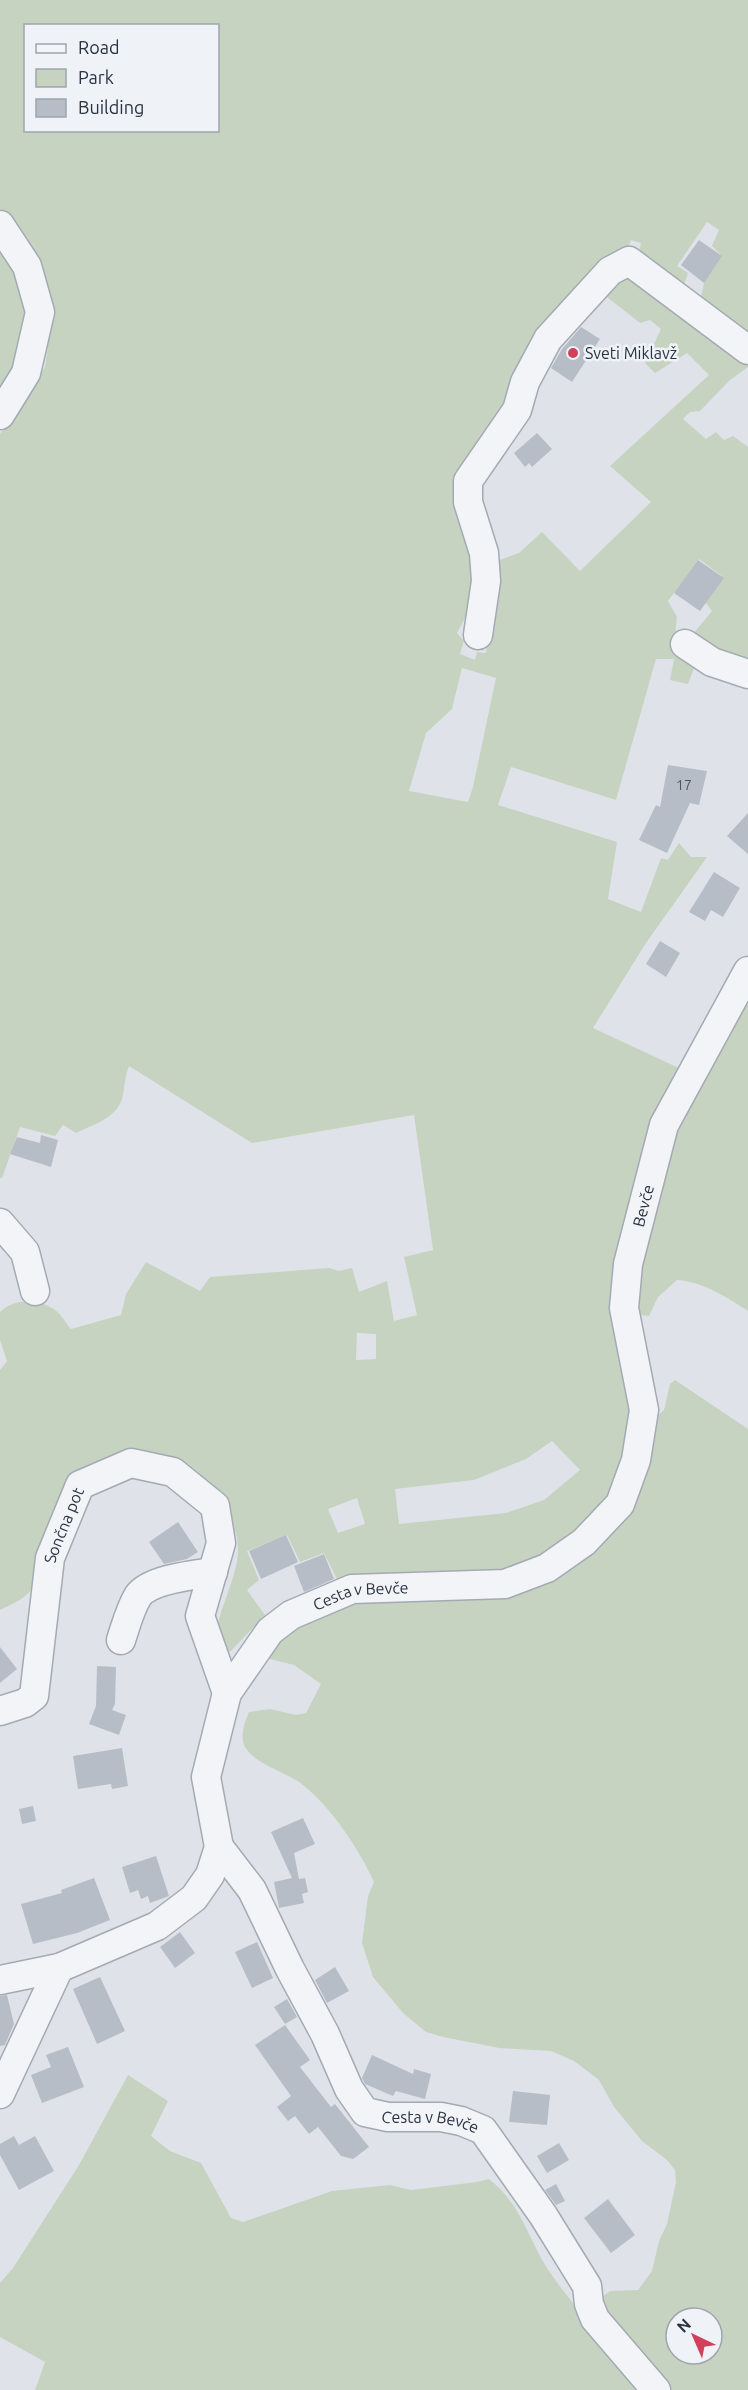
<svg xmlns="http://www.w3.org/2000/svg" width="748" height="2390" viewBox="0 0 748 2390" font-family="Ubuntu,sans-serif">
<rect width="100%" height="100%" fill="#dfe3e9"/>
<path fill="#c6d3c0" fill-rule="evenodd" d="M0,0H748V343L699,306L704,283L720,254L712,246L719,230L707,222L677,266L688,273L683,288L677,291L643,266L638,259L641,243L631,240L627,250L600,274L596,283L580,300L558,317L543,336L530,356L510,415L464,474L462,496L468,523L475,541L480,589L457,633L464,641L460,654L475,660L477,652L486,653L491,604L492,563L519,553L542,532L580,571L651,502L610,466L709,375L687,353L655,373L645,363L661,329L650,320L640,323L598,290C611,275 614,273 634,271L748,355V367L730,380L700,411L690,412L683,419L706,439L716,432L724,440L733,436L748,447V684L737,680L698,657L688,640L712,611L705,602L722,576L699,559L668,601L677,617L675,636L686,656L695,666L688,684L670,680L674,659H656L616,800L511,767L498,805L617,842L608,899L641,912L661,858L668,860L679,843L691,857H707L646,943L593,1028L681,1069C660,1113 649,1160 636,1207C628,1236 618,1266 614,1295C610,1328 626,1357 632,1388C645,1461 601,1537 533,1566C514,1574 496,1574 476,1576C461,1577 445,1580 430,1581C396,1581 375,1575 341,1587L324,1553L300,1562L287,1535L247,1551L259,1580L247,1590L265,1615L231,1651L221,1654L214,1645C219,1590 262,1553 219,1504C207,1490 200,1484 183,1477C134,1455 81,1484 55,1527C48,1538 43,1552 39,1565C37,1572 36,1580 33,1587C26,1599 12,1604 0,1610V1370L7,1361L0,1340V1312C14,1298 39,1299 55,1310C61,1314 66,1323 71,1329L121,1315L126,1294L146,1262L200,1291L210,1277L329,1268L339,1271L352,1268L359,1292L387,1281L394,1321L417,1315L404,1257L433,1250L414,1115L252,1143L129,1066C125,1076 125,1084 123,1095C119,1117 95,1124 76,1133L63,1125L55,1136L20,1127L2,1178H0V434L45,367L52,318L36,267L0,210ZM26,26H218V130H26ZM462,668L496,678L473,787L468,802L409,791L426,733L452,709ZM357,1333L376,1334V1359L356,1360ZM552,1441L580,1470L544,1500L506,1513L399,1524L395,1489L474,1480L526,1459ZM357,1498L365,1524L338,1533L328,1509Z
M0,240L16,265L34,319L20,358L0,389Z
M748,987V1311C726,1297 704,1282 677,1280L658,1297L649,1316L630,1314L668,1131Z
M675,1380L748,1429V2390H667L597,2301L610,2291L638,2290L652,2271L659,2241L667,2224L676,2182L675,2170L667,2160L642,2141L614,2107L599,2080L574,2061L551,2051L499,2048L443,2037L426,2032L403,2013L373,1977L362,1943L368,1896L374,1882C358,1847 332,1809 303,1785C286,1771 257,1766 245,1747C239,1736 245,1722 249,1712L270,1709L296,1715L306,1713L321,1684L294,1665L258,1656L276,1634L357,1595L571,1565L655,1418L664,1410L670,1384ZM676,2318H712V2354H676Z
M128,2075L168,2101L151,2136L170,2151L201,2163L231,2218L243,2222L332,2191L390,2185L411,2190L477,2182L489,2179C523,2206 527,2238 549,2271C578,2314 616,2351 651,2390H35L45,2362L0,2337V2283L13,2268L79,2165Z"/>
<path fill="#b6bdc6" d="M699,240L722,256L704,283L681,265Z
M581,327L600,339L572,382L551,368L562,349Z
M537,433L552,449L532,467L529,463L525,467L514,453Z
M698,560L724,578L700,611L674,593Z
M668,765L707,771L699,805L690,803L667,853L639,840L656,805L660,807Z
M748,813V854L727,836Z
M714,872L740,888L723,917L711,910L705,921L689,912Z
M660,941L680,953L666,977L646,964Z
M41,1135L58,1140L51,1167L10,1154L17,1137L40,1143Z
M178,1522L198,1552L187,1559L164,1564L149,1542Z
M286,1535L298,1562L261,1579L249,1551Z
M324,1554L334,1579L304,1592L294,1566Z
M0,1647L17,1669L0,1683Z
M97,1666L116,1667L115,1704L112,1710L126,1715L119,1735L89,1724L96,1706Z
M122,1748L128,1786L112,1789L111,1784L78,1789L73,1756Z
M33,1806L36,1821L22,1824L19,1809Z
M303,1818L315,1844L294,1853L299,1879L305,1878L308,1892L302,1894L304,1903L279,1908L274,1882L292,1878L271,1832Z
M156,1856L169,1896L150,1903L148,1896L141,1899L138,1890L130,1893L122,1867Z
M94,1878L110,1920L77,1933L33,1944L21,1904L62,1893L61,1890Z
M180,1932L195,1953L175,1968L160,1947Z
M257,1942L273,1978L252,1988L235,1952Z
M335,1967L349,1991L327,2003L315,1980Z
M100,1977L125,2031L97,2044L73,1989Z
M7,1995L14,2024L5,2045L0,2046V1996Z
M287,1999L297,2017L285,2024L274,2007Z
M285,2025L310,2060L300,2067L331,2107L335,2104L369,2147L353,2159L341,2156L318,2127L309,2134L295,2116L288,2121L277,2107L291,2096L255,2045Z
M68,2047L84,2087L42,2103L31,2075L51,2067L46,2055Z
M372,2055L413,2074L414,2069L431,2074L425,2099L396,2091L393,2096L365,2084L362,2078Z
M513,2091L550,2095L547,2125L509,2122Z
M14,2136L19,2145L35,2136L54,2171L19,2190L0,2155V2144Z
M559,2143L569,2160L547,2173L537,2156Z
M556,2184L565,2201L556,2205L545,2190Z
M608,2199L635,2235L611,2253L584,2218Z"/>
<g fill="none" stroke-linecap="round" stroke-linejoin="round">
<defs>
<g id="minor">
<path d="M0,225L27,266L40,312L26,373L0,415"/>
<path d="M478,635L486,581L484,553L468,502V481L517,410L525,382L548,339L610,271L629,261L748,350"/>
<path d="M685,644L712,662L748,674"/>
<path d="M0,1223L25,1252L35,1291"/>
<path d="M121,1640C126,1625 130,1609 138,1596C150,1579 193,1575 213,1572"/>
<path id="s1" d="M0,1711L25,1703L34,1696L50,1558L80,1485L131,1463L173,1472L215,1506L221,1543L200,1616L227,1693"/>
<path id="s2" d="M219,1847L252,1890L290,1969L325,2034L349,2089L365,2112L388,2117H441L461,2121L483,2130L543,2215L587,2286L589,2304L595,2319L656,2390"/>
<path id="s3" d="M0,1980L59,1968L157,1926L194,1898L210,1875L219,1847L206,1777L227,1693L270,1631L291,1615L352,1589L505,1584L547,1568L584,1542L620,1504L636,1460L644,1410L624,1308L628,1264L664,1125L748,971"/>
<path d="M0,2094L59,1968"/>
</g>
</defs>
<use href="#minor" stroke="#a4aab3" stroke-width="31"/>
<use href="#minor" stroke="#f2f4f7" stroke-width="28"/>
</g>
<circle fill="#d2405c" stroke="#eff2f6" stroke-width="2" cx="573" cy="353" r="6"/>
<g text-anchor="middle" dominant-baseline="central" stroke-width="5" stroke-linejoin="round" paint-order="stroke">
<g font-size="14" fill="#4c5562">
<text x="684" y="785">17</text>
</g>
<g font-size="16" fill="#283241" stroke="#eff2f6" text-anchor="start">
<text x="585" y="353">Sveti Miklavž</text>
</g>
<g font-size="16" fill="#283241" stroke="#eff2f6">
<text stroke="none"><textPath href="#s3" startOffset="1198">Bevče</textPath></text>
<text stroke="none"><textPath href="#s1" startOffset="212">Sončna pot</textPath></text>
<text stroke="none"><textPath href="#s3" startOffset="604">Cesta v Bevče</textPath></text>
<text stroke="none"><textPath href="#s2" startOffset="370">Cesta v Bevče</textPath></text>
</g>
</g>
<rect x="24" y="24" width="195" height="108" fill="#eff2f6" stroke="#9fa5ae" stroke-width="1.5"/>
<rect x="36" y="44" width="30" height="9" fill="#f2f4f7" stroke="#9fa5ae" stroke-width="1.5"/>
<text x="78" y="54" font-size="18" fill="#283241">Road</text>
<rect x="36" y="69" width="30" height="18" fill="#c6d3c0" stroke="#9fa5ae" stroke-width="1.5"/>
<text x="78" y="84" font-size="18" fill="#283241">Park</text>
<rect x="36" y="99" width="30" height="18" fill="#b6bdc6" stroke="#9fa5ae" stroke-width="1.5"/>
<text x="78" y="114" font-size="18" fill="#283241">Building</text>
<g transform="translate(694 2336) rotate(316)"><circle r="28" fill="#eff2f6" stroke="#9fa5ae" stroke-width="1.5"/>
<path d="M0-4.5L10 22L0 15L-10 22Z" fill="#d2405c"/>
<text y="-9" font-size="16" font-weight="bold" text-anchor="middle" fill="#283241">N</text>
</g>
</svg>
